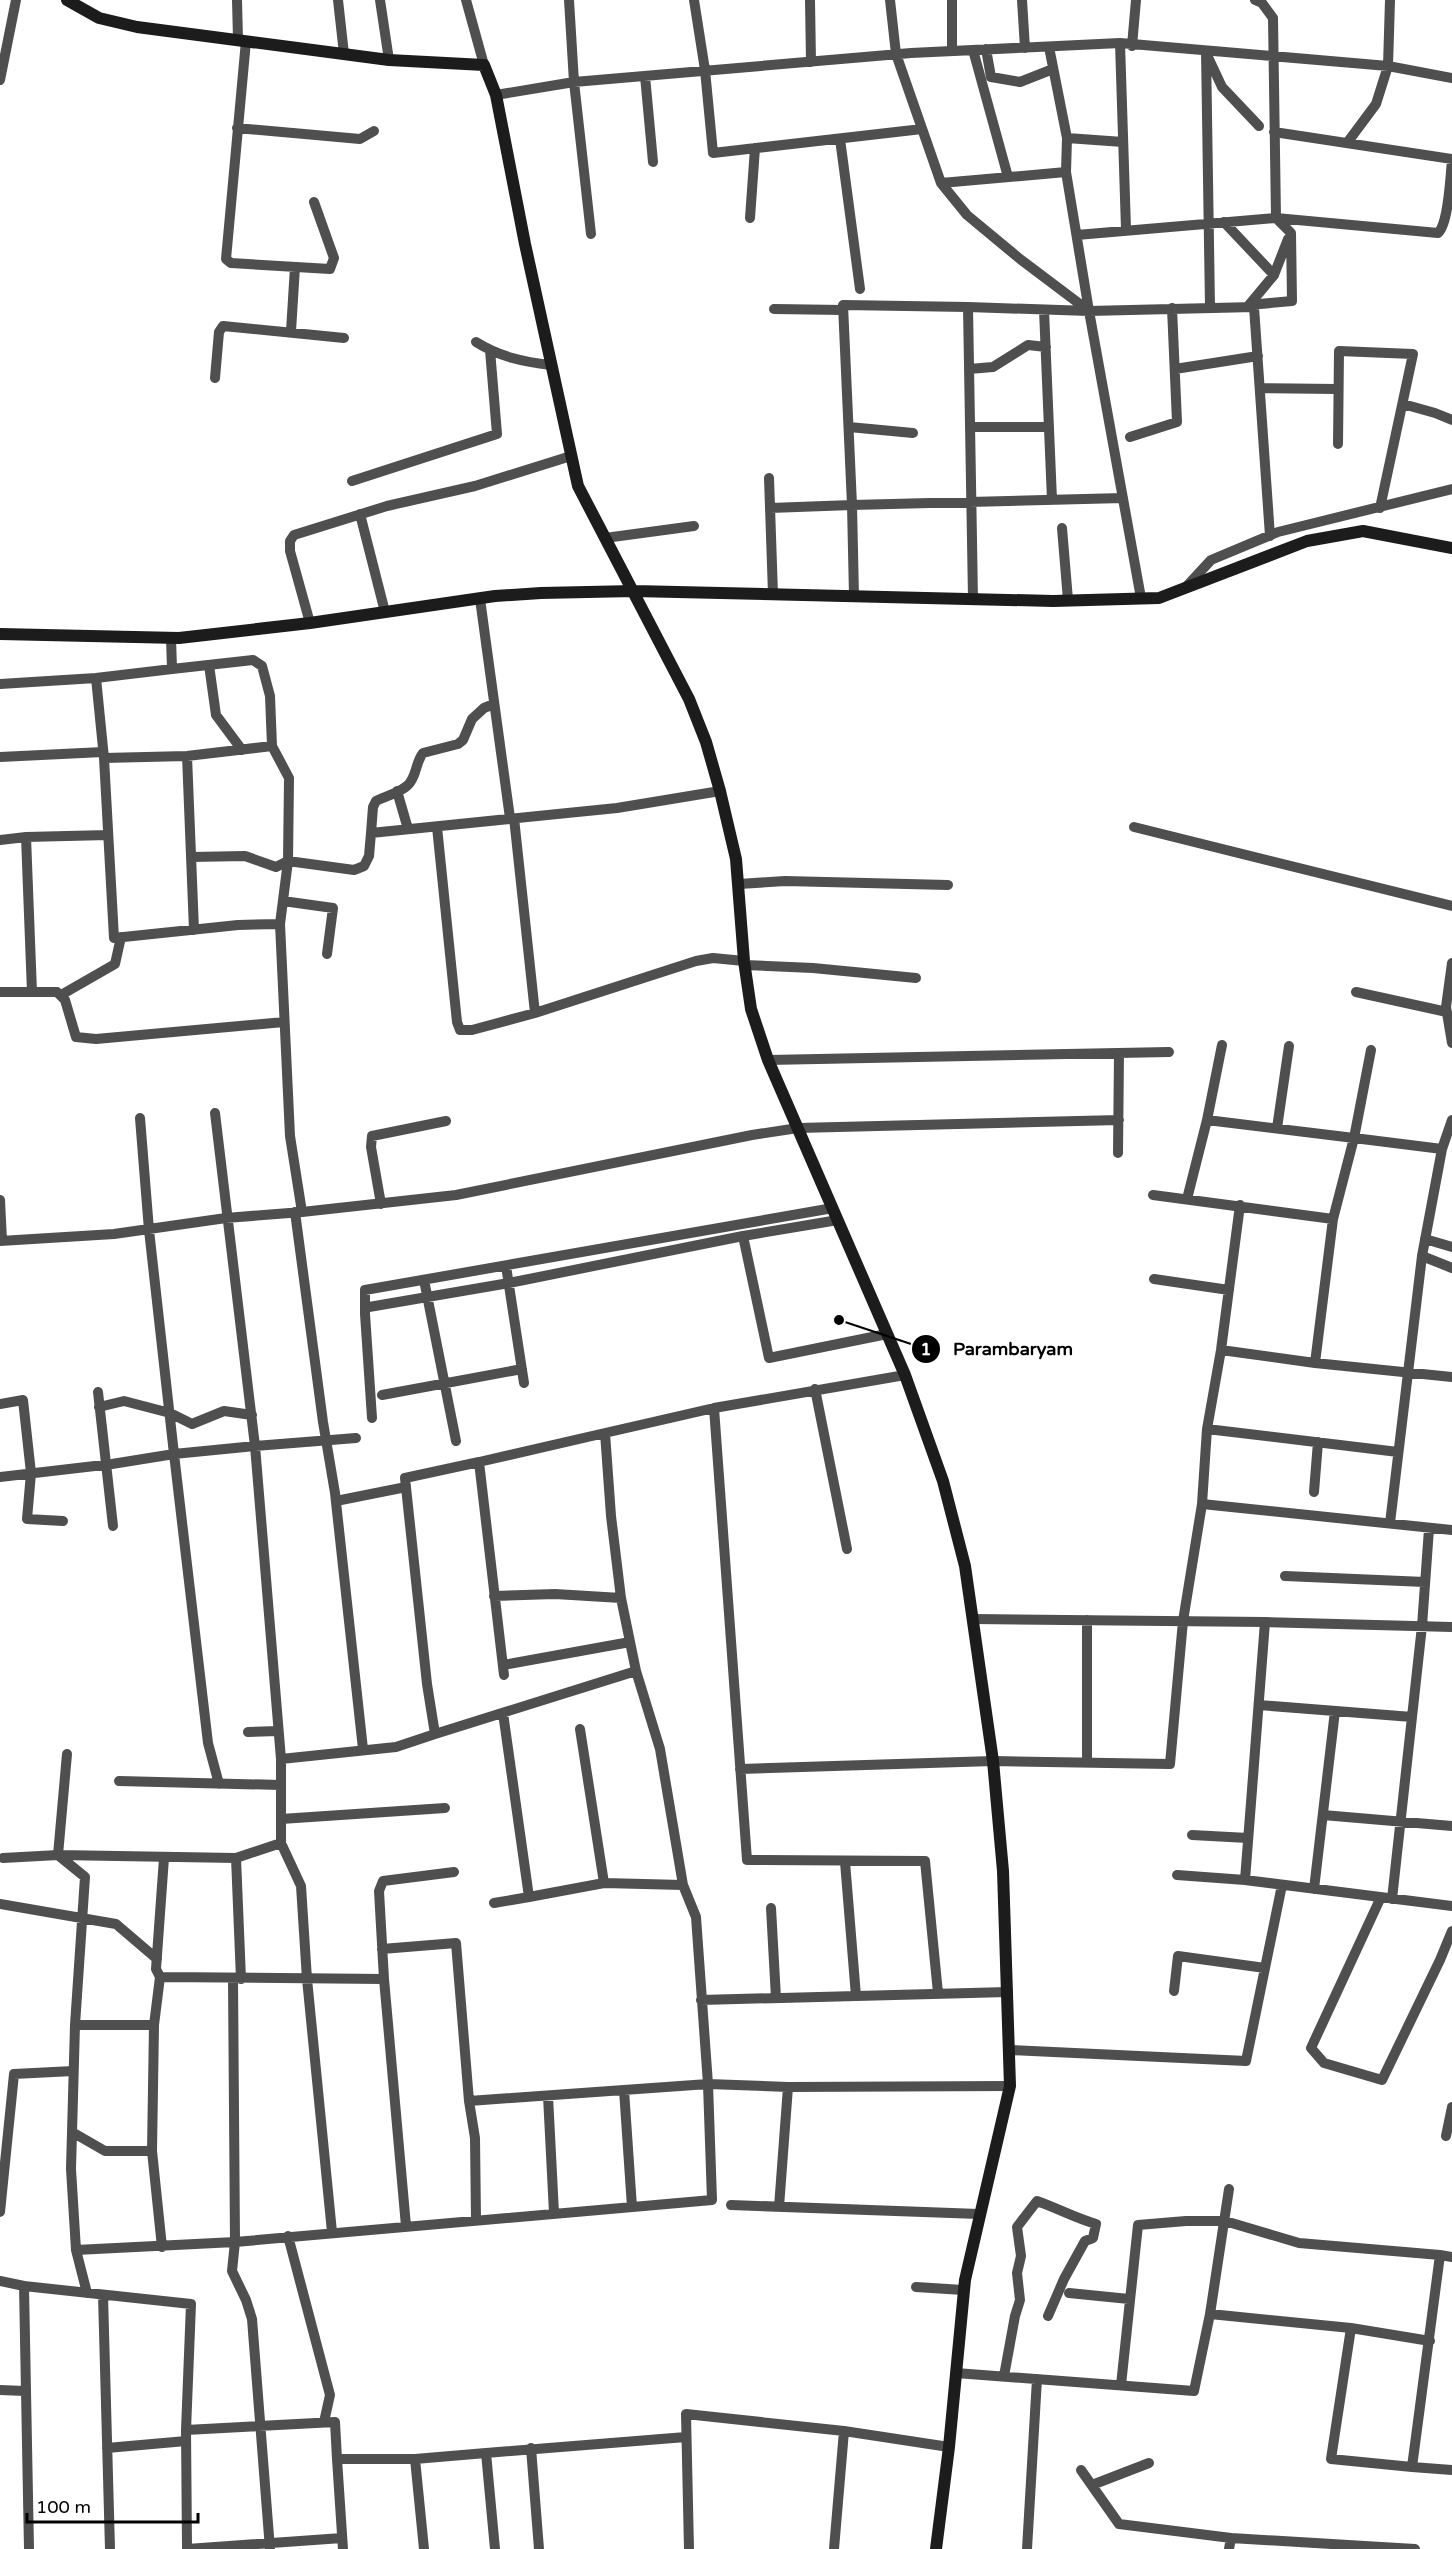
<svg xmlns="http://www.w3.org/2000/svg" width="1452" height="2549" viewBox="0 0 1452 2549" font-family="'Varela Round',sans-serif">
<rect width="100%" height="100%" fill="#fff"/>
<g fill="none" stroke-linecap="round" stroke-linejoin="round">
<path stroke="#4f4f4f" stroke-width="10" d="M237,0L238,39
M338,0L344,54
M380,0L389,60
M466,0L484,65
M569,0L574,82L591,234
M694,0L705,70L713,153L922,129
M810,0L811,62
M890,0L896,54L941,183L967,215L1020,259L1089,311
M952,0V51
M1022,0L1025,48
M246,41L226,259L231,263L330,269L334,258L314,202
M1120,43L1126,229
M1132,46L1136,0
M1049,47L1067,138L1066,172
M986,49L991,77L1020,82L1053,69
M973,50L1008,177
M1206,51L1210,307
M1208,57L1222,87L1259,126
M645,76L653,162
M0,80L16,0
M496,95L574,82L911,53L1120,43L1388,66L1452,78
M237,128L360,139L374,131
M1274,132L1452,159
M1067,138L1123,142
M840,139L860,289
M1347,143L1376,104L1388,66L1390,0
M941,183L1066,172L1089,311
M750,218L755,148
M1224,222L1274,275
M1077,235L1276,218L1438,233C1449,223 1450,177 1452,161
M1249,305L1292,301L1291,233L1276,218L1273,18L1262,3L1255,0
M1249,305L1274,275L1288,239
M774,309L843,310
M1044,310L1052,500
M291,331L295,267
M476,342C500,357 524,362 551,365
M969,369L993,367L1028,345L1046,347
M1175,369L1258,356
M215,378L219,332L223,326L344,338
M1260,388L1337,389
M1403,404L1435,413L1452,420
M849,427L913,433
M970,427H1049
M1130,437L1177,422L1172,308
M1338,444L1339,351L1413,354L1380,508
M769,478L773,594
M352,481L497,434L490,350
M770,508L852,505L843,305L968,307
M360,514L385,612
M1062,528L1068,600
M605,538L694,526
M1187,586L1211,560L1278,532L1452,489
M854,596L852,505L1123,498
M1141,598L1089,311L1254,307L1270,536
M480,599L510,818
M973,599L968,307L1089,311
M310,623L290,551V541L294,535L387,506L475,486L571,456
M171,638L172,669L96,678L104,758L114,938L238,925L280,924L290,1136L302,1212
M209,665L216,715L242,750
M172,669L253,660L262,666L270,696L272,746L289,778L288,861L280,924
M0,684L96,678
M187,756L194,930
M0,757L103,752
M104,758L187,756L272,746
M397,791L408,829
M514,818L535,1013
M437,827L457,1022L460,1030H472L535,1013L696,961L713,958L744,961
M1134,827L1452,906
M371,833L373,807L376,801C386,796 406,791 411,781C417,772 416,762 423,753L458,744L463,740L472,719L484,708L494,704
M26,837L32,992
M0,840L26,837L108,835
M191,857L245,856L276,867L288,861L354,870L364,866L369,856L371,833L617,808L720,791
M739,884L785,881L948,885
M283,901L333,908L327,954
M1452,963L1446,1007L1452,1043
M744,965L813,968L916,978
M0,992H57L65,1000L76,1037L96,1039L284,1022
M1356,992L1447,1012
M61,995L115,964L121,937
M768,1060L1169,1052
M140,1118L149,1230L174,1454L255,1446L215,1113
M1207,1120L1354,1138L1371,1050
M1277,1128L1289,1046
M1118,1153L1119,1053
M1153,1195L1333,1219L1354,1138L1442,1149L1452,1120
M1187,1199L1207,1120L1222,1045
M0,1200L2,1241
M381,1204L371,1147L372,1136L446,1121
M295,1212L323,1422L335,1493L363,1749
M743,1236L838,1220
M1425,1239L1452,1247
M0,1241L114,1234L226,1218L302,1212L456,1195L752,1135L798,1128L1119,1120
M1422,1256L1452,1268
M506,1266L524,1383
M1154,1279L1229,1290
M424,1280L456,1441
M369,1307L509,1283L743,1236L769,1358L887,1334
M1221,1350L1315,1363L1452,1377
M1315,1363L1333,1219
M815,1389L847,1549
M98,1392L113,1526
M382,1395L522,1369
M0,1404L23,1400L31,1473L27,1519L63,1521
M99,1407L124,1401L170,1413L192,1424L224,1411L252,1415
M714,1408L747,1860L925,1861L938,1993
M372,1418L365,1314V1290L833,1208
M1207,1429L1398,1452
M356,1438L255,1446L281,1759L396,1747L435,1734L427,1684L405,1478L479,1462
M0,1477L112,1464L174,1454L208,1743L219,1784
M1314,1492L1318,1442
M336,1501L406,1487
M1202,1504L1452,1530
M1390,1523L1422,1256L1442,1149
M1285,1576L1425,1582
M494,1596L555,1594L621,1598
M973,1619L1265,1622L1245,1880L1452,1906
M1087,1620V1763
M1265,1622L1452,1627
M503,1665L630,1642
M504,1675L479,1462L605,1433
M1259,1705L1412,1717
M503,1713L529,1897L604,1883L683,1885L696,1917L708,2084L788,2087L1010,2086
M580,1729L604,1883
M248,1732L278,1731
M435,1734L636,1671
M67,1754L58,1855L236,1858
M740,1769L993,1761L1170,1764L1183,1621L1202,1504L1207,1429L1221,1350L1240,1205
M119,1781L281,1785
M1323,1815L1452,1826
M281,1819L445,1808
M1192,1835L1248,1838
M281,1843L301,1886L307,1979L332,2232
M3,1858L58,1855L85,1877L75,2025L71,2169L76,2250L235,2242L712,2200L708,2084L469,2101L456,1943L382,1949
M845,1862L856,1996
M1177,1875L1245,1880
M683,1885L660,1749L636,1671L621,1598L611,1516L605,1433L714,1408L905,1375
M1314,1889L1335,1711
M1381,1897L1311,2048L1324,2063L1382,2080L1440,1960L1452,1931
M1392,1899L1422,1626L1429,1529
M494,1903L529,1897
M0,1904L116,1924L157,1959
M771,1908L776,1998
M160,1977L384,1979
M233,1979L235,2242L232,2271L246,2300L252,2319L270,2549
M241,1979L236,1858L281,1843V1759
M1174,1991L1178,1956L1265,1968
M701,2000L1008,1992
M75,2025H154
M1010,2050L1246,2061L1282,1885
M624,2090L632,2207
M548,2096L554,2213
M469,2101L475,2138L476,2220
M72,2132L105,2151H152
M1446,2136L1452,2107
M731,2205L979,2214
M779,2207L788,2087
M0,2212L14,2074L73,2071
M406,2226L384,1979L379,1891L383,1881L454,1872
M288,2236L330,2395L324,2422
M162,2247L152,2151L154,2025L160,1977L156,1969L164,1858
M76,2250L87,2293
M0,2281L24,2286L29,2549
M24,2286L191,2304L186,2430
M916,2287L963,2290
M1069,2293L1129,2299
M103,2295L110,2549
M1210,2314L1229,2189
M1351,2328L1430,2341
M956,2373L1194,2391L1210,2314L1351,2328L1331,2459L1412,2467L1440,2255L1452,2257
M1004,2376L1015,2316L1020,2300L1017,2273L1021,2256L1017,2227L1037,2201C1057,2208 1075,2218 1096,2224L1093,2238L1085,2241L1064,2279L1048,2316
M1121,2385L1138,2225L1186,2221H1225L1299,2243L1440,2255
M0,2390L25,2391
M107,2448L186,2441
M531,2448L539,2549
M486,2453L686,2437
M415,2459L424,2549
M1412,2467L1452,2470
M1081,2470L1119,2524L1231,2538
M1092,2485L1149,2463
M187,2548L186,2430L335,2422L337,2459
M187,2549L342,2538
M343,2549L337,2459H415L486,2453L495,2549
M689,2549L686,2414L844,2431
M834,2549L844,2431L949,2447
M1027,2549L1037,2379
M1229,2549L1231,2538L1415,2549"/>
<path stroke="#1c1c1c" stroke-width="12" d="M67,0L99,18L137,27L389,60L484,65L496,95L525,244L578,486L689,699L706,742L720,791L736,859L744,961L751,1009L768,1060L905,1375L943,1481L965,1566L993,1761L1003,1871L1010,2086L965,2280L949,2447L936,2549
M0,634L179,638L310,623L495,596L541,593L634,591L1053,601L1159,598L1307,541L1363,531L1452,548"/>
</g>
<path fill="none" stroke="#000" stroke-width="2" d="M839 1320L926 1349"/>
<g fill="#000" stroke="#fff" stroke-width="2">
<circle cx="839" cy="1320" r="6"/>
<circle cx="926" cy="1349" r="15"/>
</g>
<g font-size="18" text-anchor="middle" font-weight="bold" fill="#fff">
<text x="926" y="1355">1</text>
</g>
<g font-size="18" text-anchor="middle" font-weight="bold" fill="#000" stroke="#fff" stroke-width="4.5" stroke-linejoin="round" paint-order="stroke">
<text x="1013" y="1355">Parambaryam</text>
</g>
<path d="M27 2513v9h171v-9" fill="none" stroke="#000000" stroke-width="3"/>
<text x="36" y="2513" font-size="18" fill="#000000" stroke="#ffffff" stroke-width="4.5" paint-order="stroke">100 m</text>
</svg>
